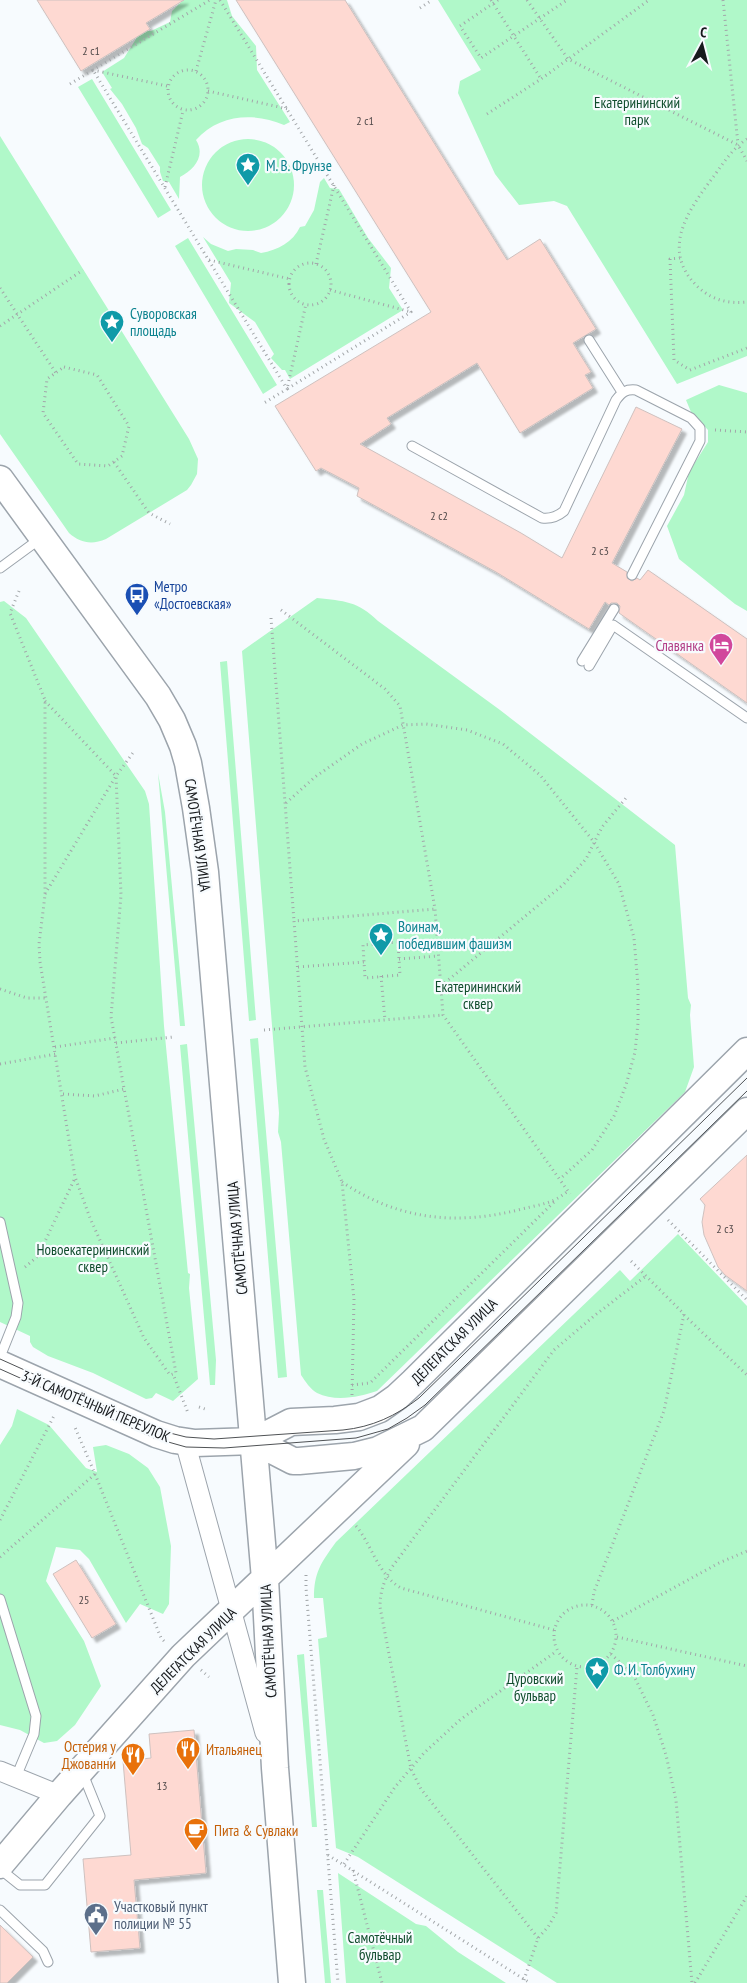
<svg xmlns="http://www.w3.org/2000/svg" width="747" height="1983" viewBox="0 0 747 1983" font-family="'PT Sans Narrow',sans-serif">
<defs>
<filter id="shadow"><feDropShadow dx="4.5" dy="4.5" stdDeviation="1" flood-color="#0004"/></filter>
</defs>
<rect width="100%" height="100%" fill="#f7fbfe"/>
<path fill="#b0f8c9" d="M183,0H227L232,16L256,46L257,70L290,122L284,125C254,112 219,114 196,140C206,156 194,170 180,177L179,199L169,182L163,181L160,172V167L148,148L142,144L136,128L122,104L110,89L112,88L102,72L124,58L141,31H151L170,22L172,11Z
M438,0H747V356L677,384L567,206L554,201L519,205L495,174L458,93L460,81L481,70Z
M92,79L171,210L158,218L78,87Z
M0,136L189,439L198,459L197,474L191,485L187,490L106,539C92,545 80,543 69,533L0,434Z
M202 185a46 46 0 1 1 92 0a46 46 0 1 1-92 0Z
M324,178L330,188L339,189L368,238L391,268L389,288L403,310L290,379L285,370H282L271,358L274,354L255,322L229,303L231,283L203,237L211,244L228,251L236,249L253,250L261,253C278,250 293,242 300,227L305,226L314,210L320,182Z
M188,238L277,385L263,394L175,246Z
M719,385L747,393V611L735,604L679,559L667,526L684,495L689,472L708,442V430L691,412L686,400Z
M317,598C344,601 358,601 378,621L500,710L675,845L688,998L691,1005L690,1015L694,1067L685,1092L377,1391C360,1397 335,1402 317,1393C311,1390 305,1381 301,1375L281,1142L278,1132L279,1113L242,651Z
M4,601L26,618L145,791L149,804L164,1026L188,1273L190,1274L189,1288L198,1379L173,1401L156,1393L152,1398L146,1399L93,1373L48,1356L33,1347L30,1342V1336L0,1322V602Z
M227,661L256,1020L249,1021L220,662Z
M158,773L165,812L185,1026H180Z
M258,1038L287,1377L278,1378L250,1039Z
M187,1044L216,1360L215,1385H210L180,1045Z
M678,1234L747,1306V1983H557L358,1857L336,1848L318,1639L327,1637L323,1598H314C314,1572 321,1563 336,1542L620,1270L630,1281Z
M17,1409L49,1425L86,1468L97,1472L93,1447L106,1445L129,1454L148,1468L160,1487L171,1546L169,1604L163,1614L140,1604L126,1623L89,1559L80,1550L56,1547L46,1581L84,1641L101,1686L75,1725L57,1741L44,1743L20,1730L0,1725V1445L12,1426Z
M304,1654L317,1827H312L297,1655Z
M338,1873L416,1924L426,1926L458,1952L506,1983H346Z
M317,1890H323L331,1983H325Z"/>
<path fill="#fed9d2" stroke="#cec1bf" filter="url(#shadow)" d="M37,0H184L146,23L150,29L81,71Z
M236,0H345L507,260L540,239L596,329L573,343L591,372L585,375L593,388L520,433L477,363L387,418L391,424L360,444L521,533L562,558L636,407L682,429L612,563L627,572V578L632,581L637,578L640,580L648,570L747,639V703L619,613L620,606L617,603H611L609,605L605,602L589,629L496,572L357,496L359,488L321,468L316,471L275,406L431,312Z
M747,1155V1291L725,1275L718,1267L704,1235L702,1222L705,1205L700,1199Z
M76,1560L116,1624L92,1638L53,1574Z
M194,1730L206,1873L134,1880L140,1948L91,1952L83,1859L131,1855L123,1761L151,1758L149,1734Z
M0,1925L33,1957L7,1983H0Z"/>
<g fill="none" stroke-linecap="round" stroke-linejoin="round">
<defs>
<path id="lane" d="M589,340L622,392
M412,446L542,518C551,519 557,517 564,511L616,400C622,392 626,389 636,390L691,418L700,428V441L632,575
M0,568L41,538
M582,661L614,609
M589,666L613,625L747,718
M0,1222L18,1303L16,1317L0,1357
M0,1599L36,1716L34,1734L16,1777
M0,1869L20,1885H45L100,1816L83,1774
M0,1910L43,1951L48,1962"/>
<path id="street" d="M185,1442L265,1733
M0,1771L59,1795"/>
<path id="secondary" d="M0,479L158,696L172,720L183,746L188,763L196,808L205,872L265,1579L275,1768L292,1983
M0,1364L156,1434L175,1440L195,1443L254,1441L291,1422L335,1420L359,1417L380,1409L397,1397L413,1382L747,1051
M254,1441L293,1461H299L354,1456L378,1450L423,1428L747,1111
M0,1865L59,1795L183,1656L406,1444"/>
</defs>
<use href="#lane" stroke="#9ca4ac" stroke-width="11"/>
<use href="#street" stroke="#9ca4ac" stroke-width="21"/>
<use href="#secondary" stroke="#9ca4ac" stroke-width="29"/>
<path stroke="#a2a6a9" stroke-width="3" stroke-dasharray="1 4" stroke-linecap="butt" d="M220,0L411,312L287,389L306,304
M491,0L541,79
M498,0L460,26L481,58L567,0
M527,0L568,59L738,145L747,161
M723,0L738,144
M420,8L432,0
M168 90a20 20 0 1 1 40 0a20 20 0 1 1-40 0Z
M196,71L216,0
M70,84L93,70L287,389L264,403
M167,86L93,70L210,0
M208,91L288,109
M487,114L541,79L649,0
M747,139C733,148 724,162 714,176C689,209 659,250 698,287C712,300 728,304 747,302
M165,187L183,111
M680,258L670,259L674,360L690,370L747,348
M209,260L290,279
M289 284a21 21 0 1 1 42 0a21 21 0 1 1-42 0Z
M316,264L334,185
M0,288L56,373
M330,290L411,312
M0,326L83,270
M64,367L97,375L129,426L122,456L108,466L78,464L43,413L47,379Z
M715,430L747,432
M114,462L149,513L170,524
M19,591L10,613L45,700V895L39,944L40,962L75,1177L90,1218L144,1338L170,1375L173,1374L188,1413
M281,610L385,689L400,706L435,909L443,1015L570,1194
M271,618L294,921
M45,701L116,776L121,895L111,1017L176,1373L173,1374
M286,803L315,777L362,744L403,725L426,724L467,730L503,744L540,775L594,842L619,884L634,938L638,986V1023L635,1052L626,1085L614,1116L592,1150L560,1179
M45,894L116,776L135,750
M398,942L400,975L365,978L363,945Z
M399,959L438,956
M298,967L364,962
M381,976L385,1020
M441,986L564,884L586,859L602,827L626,798
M0,989L27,998H47
M264,1030L443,1015
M116,1043L173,1037
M55,1047L115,1038
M0,1064L56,1054
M63,1094L95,1096L124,1089
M342,1182C398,1220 457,1226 522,1209C542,1204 552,1204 568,1191
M668,1220L747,1300
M25,1267L38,1256L75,1178
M684,1315L747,1375
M352,1385L370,1383L555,1201
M352,1395L354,1299L342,1182L324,1139L305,1067L294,921L435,909
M199,1407L208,1410
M95,1474L161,1638L165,1642
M0,1520L55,1414
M356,1526C372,1545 378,1575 401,1588L554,1630
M0,1557L95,1474L74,1425
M306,1575V1588L338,1983
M554 1636a31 31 0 1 1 62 0a31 31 0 1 1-62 0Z
M592,1605L594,1592L664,1411L684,1314L629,1259
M613,1621L719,1563L747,1551
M617,1637L747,1666
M611,1654L634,1676L653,1715L666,1755L676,1800L692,1983
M201,1670L209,1677
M328,1855L530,1983
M344,1864L395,1787L424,1753L461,1719L557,1651
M353,1870L382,1983
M538,1938L421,1789L411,1769L380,1607C380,1592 384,1580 392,1567L554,1350L594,1316L646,1276
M524,1980L538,1938L548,1927L556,1913L577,1667
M695,1983L747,1896"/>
<use href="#lane" stroke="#fff" stroke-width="9"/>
<use href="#street" stroke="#fff" stroke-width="19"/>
<use href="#secondary" stroke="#fff" stroke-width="26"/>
<path stroke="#4f5255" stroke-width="1" d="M0,1359L158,1430L186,1437L214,1439L343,1430C372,1427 396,1416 419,1398L747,1078
M0,1369L154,1438L186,1447L224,1448L356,1438L388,1429L407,1418L425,1405L747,1091"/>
</g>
<defs>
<symbol id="sight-pin" viewBox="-11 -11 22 30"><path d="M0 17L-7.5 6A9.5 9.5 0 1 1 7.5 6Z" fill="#0f9aa8" stroke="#f7fbfe"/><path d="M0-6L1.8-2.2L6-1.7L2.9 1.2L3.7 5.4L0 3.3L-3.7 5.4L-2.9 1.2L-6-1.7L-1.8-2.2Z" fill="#fff"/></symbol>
<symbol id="bus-pin" viewBox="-11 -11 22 30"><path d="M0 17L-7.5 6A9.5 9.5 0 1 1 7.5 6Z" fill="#1a4fb4" stroke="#f7fbfe"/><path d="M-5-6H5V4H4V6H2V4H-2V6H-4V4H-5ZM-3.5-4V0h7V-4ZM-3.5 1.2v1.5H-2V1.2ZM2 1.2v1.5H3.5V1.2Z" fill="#fff"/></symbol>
<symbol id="hotel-pin" viewBox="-11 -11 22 30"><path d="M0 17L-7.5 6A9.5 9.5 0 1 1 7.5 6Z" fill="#d1479c" stroke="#f7fbfe"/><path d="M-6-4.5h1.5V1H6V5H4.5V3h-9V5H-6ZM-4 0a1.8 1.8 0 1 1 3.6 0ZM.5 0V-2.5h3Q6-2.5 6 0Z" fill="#fff"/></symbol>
<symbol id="restaurant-pin" viewBox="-11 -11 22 30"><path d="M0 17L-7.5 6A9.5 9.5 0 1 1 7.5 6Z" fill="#e8710a" stroke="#f7fbfe"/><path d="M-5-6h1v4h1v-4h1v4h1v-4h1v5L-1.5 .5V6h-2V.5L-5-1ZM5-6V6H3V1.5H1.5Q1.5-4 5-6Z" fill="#fff"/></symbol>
<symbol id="cafe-pin" viewBox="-11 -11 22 30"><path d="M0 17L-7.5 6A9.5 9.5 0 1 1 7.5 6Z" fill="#e8710a" stroke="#f7fbfe"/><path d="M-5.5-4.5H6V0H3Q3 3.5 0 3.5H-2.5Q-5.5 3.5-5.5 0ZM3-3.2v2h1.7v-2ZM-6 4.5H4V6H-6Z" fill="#fff"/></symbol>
<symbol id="civic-pin" viewBox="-11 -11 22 30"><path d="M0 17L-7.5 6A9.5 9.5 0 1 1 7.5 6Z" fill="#5c6f8a" stroke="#f7fbfe"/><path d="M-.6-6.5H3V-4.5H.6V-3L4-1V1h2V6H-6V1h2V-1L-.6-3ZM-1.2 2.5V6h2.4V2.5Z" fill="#fff"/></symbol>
</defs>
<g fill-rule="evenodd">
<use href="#sight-pin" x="234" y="151" width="28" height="38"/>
<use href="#sight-pin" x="98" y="308" width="28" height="38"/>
<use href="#bus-pin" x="123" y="581" width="28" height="38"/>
<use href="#hotel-pin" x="707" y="631" width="28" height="38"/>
<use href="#sight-pin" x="367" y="921" width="28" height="38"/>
<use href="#sight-pin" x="583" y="1655" width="28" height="38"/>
<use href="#restaurant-pin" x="174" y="1735" width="28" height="38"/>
<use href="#restaurant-pin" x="119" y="1741" width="28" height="38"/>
<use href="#cafe-pin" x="182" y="1816" width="28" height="38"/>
<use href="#civic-pin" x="82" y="1901" width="28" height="38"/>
</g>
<g text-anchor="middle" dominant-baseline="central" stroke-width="4.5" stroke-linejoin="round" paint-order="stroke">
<g font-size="12" fill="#514a4a">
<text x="91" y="50">2 с1</text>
<text x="365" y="120">2 с1</text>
<text x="439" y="515">2 с2</text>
<text x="600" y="550">2 с3</text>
<text x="725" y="1228">2 с3</text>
<text x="84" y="1599">25</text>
<text x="162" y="1785">13</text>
</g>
<g font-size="15" fill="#104d2d" stroke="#f7fbfe">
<text x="637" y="102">Екатерининский<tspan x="637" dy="17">парк</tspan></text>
<text x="478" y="986">Екатерининский<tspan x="478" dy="17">сквер</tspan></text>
<text x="93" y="1249">Новоекатерининский<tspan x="93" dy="17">сквер</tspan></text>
<text x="535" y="1678">Дуровский<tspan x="535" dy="17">бульвар</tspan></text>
<text x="380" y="1937">Самотёчный<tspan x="380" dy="17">бульвар</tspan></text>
</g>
<g font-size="15" fill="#0d838f" stroke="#f7fbfe" text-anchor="start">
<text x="266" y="165">М. В. Фрунзе</text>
<text x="130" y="313">Суворовская<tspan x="130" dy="17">площадь</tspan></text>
<text x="398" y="926">Воинам,<tspan x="398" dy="17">победившим фашизм</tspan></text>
<text x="614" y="1669">Ф. И. Толбухину</text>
</g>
<g font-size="15" fill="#164399" stroke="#f7fbfe" text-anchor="start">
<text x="154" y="586">Метро<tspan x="154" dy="17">«Достоевская»</tspan></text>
</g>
<g font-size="15" fill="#b23c85" stroke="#f7fbfe" text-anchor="end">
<text x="704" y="645">Славянка</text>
</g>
<g font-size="15" fill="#171a1d" stroke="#f7fbfe">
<text transform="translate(198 835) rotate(82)">САМОТЁЧНАЯ УЛИЦА</text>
<text transform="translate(237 1238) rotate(-95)">САМОТЁЧНАЯ УЛИЦА</text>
<text transform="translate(454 1341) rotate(-45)">ДЕЛЕГАТСКАЯ УЛИЦА</text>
<text transform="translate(96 1406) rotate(23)">3-Й САМОТЁЧНЫЙ ПЕРЕУЛОК</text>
<text transform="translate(268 1641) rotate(-93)">САМОТЁЧНАЯ УЛИЦА</text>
<text transform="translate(193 1650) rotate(-45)">ДЕЛЕГАТСКАЯ УЛИЦА</text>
</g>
<g font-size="15" fill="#c56008" stroke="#f7fbfe" text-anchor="start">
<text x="116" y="1746" text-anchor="end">Остерия у<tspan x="116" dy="17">Джованни</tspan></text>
<text x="206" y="1749">Итальянец</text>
<text x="214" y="1830">Пита &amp; Сувлаки</text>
</g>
<g font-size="15" fill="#4e5e75" stroke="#f7fbfe" text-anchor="start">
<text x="114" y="1906">Участковый пункт<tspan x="114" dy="17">полиции № 55</tspan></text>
</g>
</g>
<g transform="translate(702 45) rotate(7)" stroke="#f7fbfe" stroke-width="4" paint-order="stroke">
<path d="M0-4L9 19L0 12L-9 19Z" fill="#171a1d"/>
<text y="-8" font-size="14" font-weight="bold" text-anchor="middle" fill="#171a1d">С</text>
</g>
</svg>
